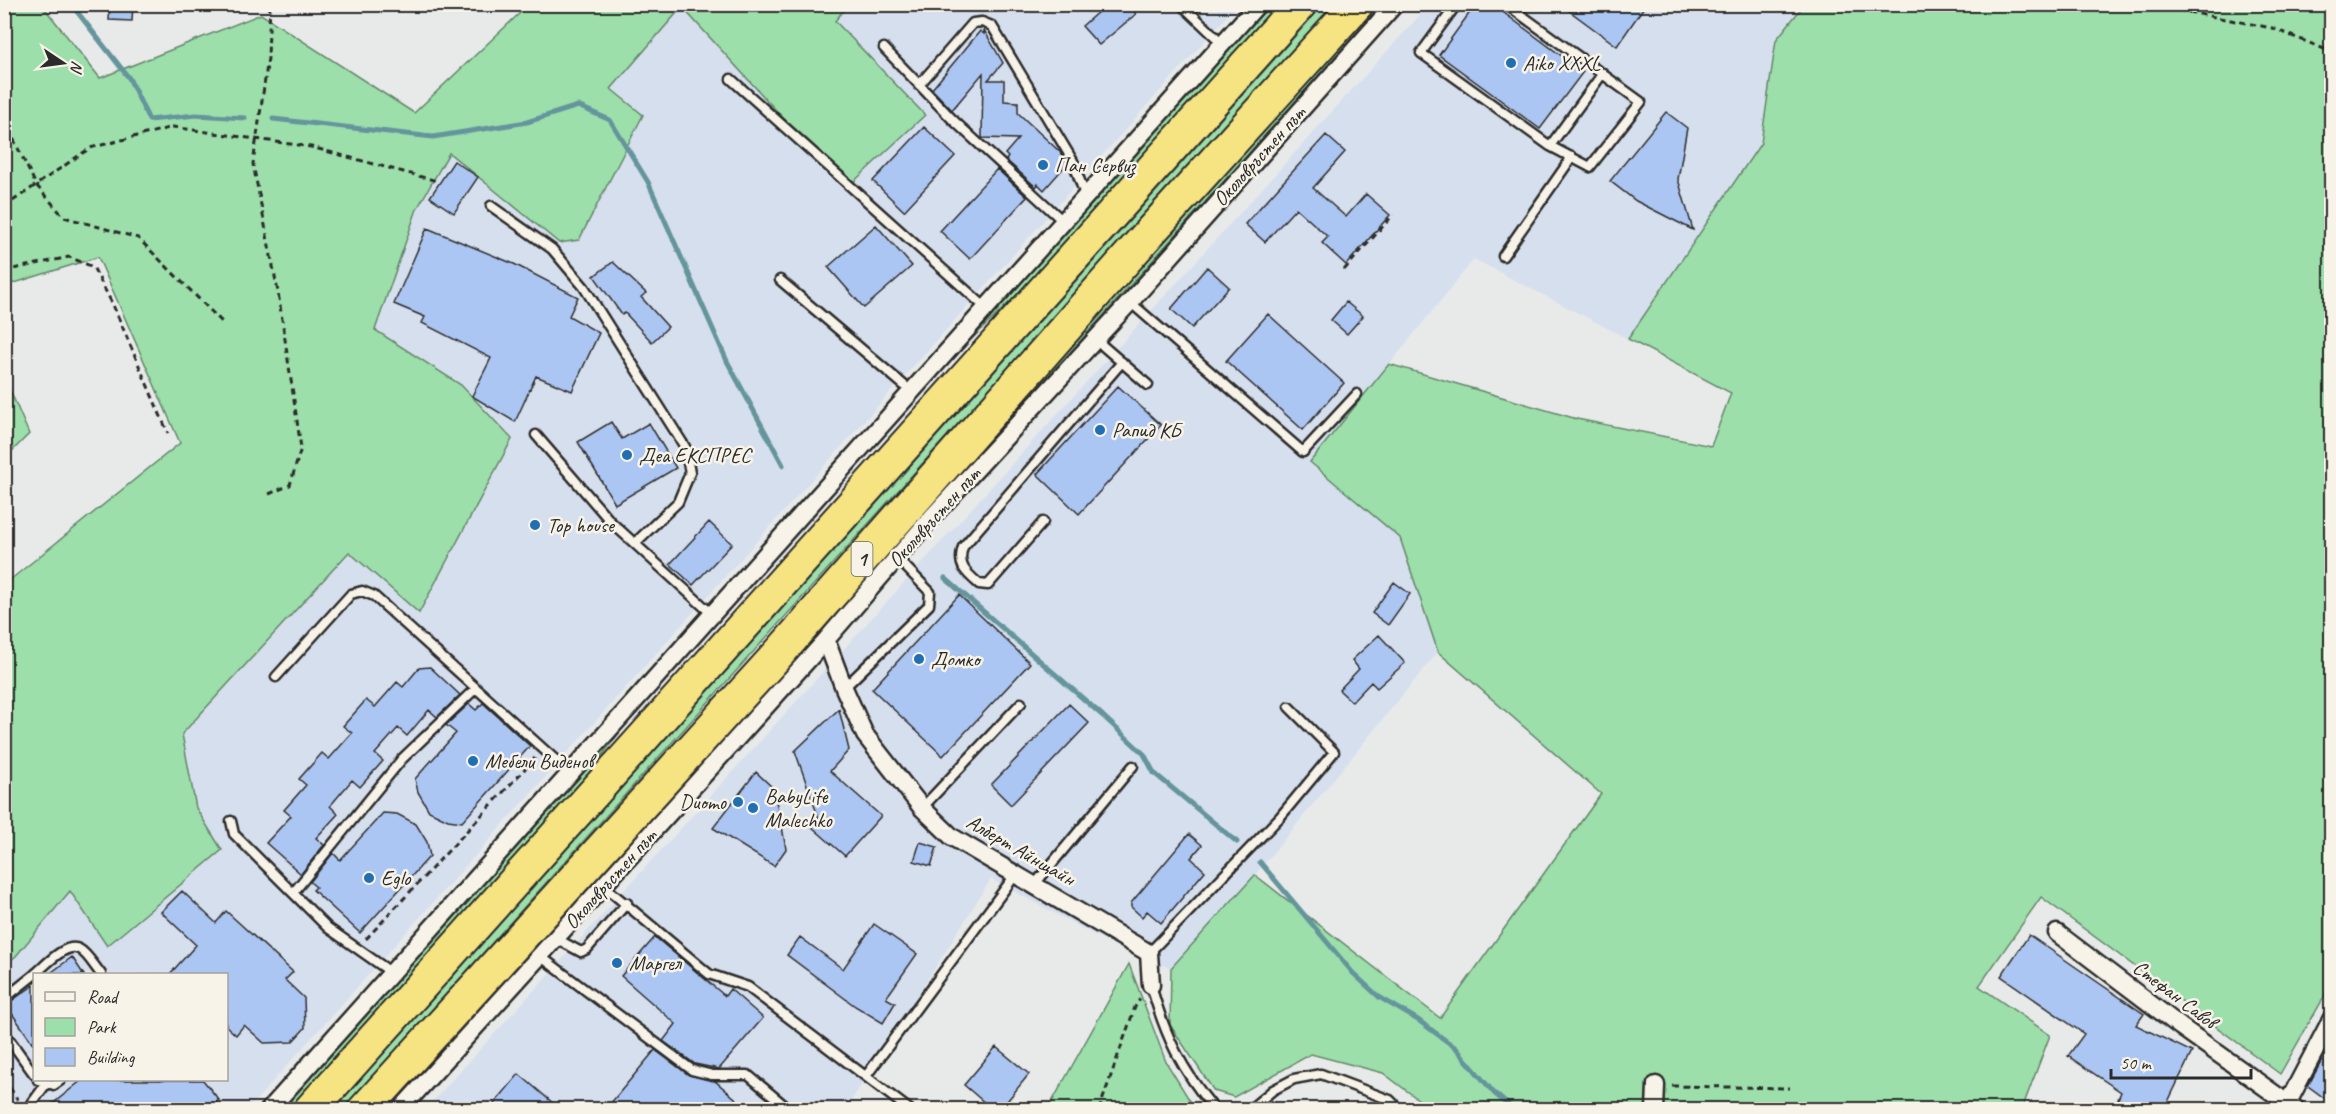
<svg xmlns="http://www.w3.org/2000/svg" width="2336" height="1114" viewBox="0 0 2336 1114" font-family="Caveat,sans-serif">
<rect width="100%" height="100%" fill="#e8eaea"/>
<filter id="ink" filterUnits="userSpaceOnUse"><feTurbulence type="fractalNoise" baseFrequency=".0167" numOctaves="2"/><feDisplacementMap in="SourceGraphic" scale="12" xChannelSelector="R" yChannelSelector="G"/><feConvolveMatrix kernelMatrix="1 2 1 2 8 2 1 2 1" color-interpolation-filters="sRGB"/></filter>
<g filter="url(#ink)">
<path fill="#d6dfed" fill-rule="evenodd" d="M848,5H1237L248,1109H11L5,1101L4,1072L10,1068L4,1060L5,965L16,956L70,891L108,945L222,850L196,808L182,734L349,552L419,612L512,439L461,385L375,330L417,209L449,153L559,243L611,89L682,7L847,188L924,115L835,21ZM34,974H226V1080H34Z
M1429,5H1804L1776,40L1761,143L1628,339L1474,259L1311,462L1400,538L1438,652L1255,875L1171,968L1136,957L991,879L846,1109L425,1110Z"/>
<path fill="#9cdfaa" stroke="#64856a" stroke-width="1.5" d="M5,5H42L100,78L261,14L414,113L522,11L515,5H848L835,21L925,115L847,188L682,7L611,89L643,115L579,240L559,243L449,153L417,209L375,330L461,385L512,439L419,613L349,552L182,734L196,808L222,850L107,946L70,891L16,956L5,965V584L180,443L98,257L5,286Z
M1268,5H1279L1014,298L947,363Z
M1323,5H1334L343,1109L333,1110Z
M1372,5H1382L1011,418L1064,346Z
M1804,5H2331L2332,983L2280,1074L2041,897L1979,986L2050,1035L2022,1109H1427V1106L1383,1073L1311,1054L1234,1097L1214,1091L1170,1025L1171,968L1255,875L1440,1018L1601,794L1438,652L1400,538L1310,462L1389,364L1577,419L1711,446L1731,393L1628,339L1761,143L1776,40Z
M4,376L29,434L5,458H4Z
M633,714L582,783L290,1109L279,1110Z
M700,764L389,1109L379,1110Z
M1129,964L1166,1062L1195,1109H1048Z"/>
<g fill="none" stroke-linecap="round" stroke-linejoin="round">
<path stroke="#65959c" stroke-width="5" d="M71,4L129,78L149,120L196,115L245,118
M273,119L433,137L527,122L578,106L610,120L648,182L727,361L783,465
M945,578L1103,716L1144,754L1154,773L1237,842
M1260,862L1353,973L1379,997L1418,1020L1456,1048L1494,1093L1514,1110"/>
</g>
<path fill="#acc6f3" stroke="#2b2b2b" stroke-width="1.5" d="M110,4H133L132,21L109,20Z
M1107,4H1128L1136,14L1099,45L1082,26Z
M1476,4H1492L1583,72L1540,129L1439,55Z
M1560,4H1646L1617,46Z
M984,30L1003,63L988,80H1004V101L1018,102V113L1060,152L1067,164L1044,190L1038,184L1036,187L1006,160L1008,157L1005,154L1018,139L982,138L983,73L952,110L932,89L980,31L984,34Z
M1666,112L1687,128L1678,179L1693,230L1636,201L1610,181Z
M924,127L955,156L904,211L873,181Z
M1326,135L1345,152L1313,188L1346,217L1366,194L1390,215L1346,265L1322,243L1328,237L1296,208L1265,242L1245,224Z
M454,161L478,177L454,213L430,197Z
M997,169L1027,197L970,259L940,231Z
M876,225L912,266L864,308L828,267Z
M427,228L514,264L578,297L569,316L599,333L572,391L536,376L515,422L472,396L491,358L422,323L425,317L394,304Z
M613,262L646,293L641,297L668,327L652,342L625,313L622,315L594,276Z
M1207,267L1229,287L1192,328L1171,309Z
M1346,302L1363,316L1347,334L1331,320Z
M1268,314L1344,383L1303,430L1226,361Z
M1118,386L1161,425L1079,514L1037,474Z
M611,422L622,439L649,423L676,468L615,504L578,442Z
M709,522L732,544L693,585L670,564Z
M1394,582L1410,594L1388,625L1372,613Z
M959,595L1030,663L943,756L872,689Z
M1379,635L1405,663L1377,688L1371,682L1352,702L1339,690L1359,669L1352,660Z
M430,667L460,695L437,717L429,710L407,736L398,728L375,754L383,761L360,787L352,780L330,806L338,814L316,838L324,845L301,874L266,843L291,816L284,810L306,785L299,779L322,753L329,759L352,733L343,726L366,700L375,707L397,682L403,687L419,668Z
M483,703L530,746L462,822L448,820L429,811L418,792L415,779L456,733L446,725L469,704L476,710Z
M1069,704L1089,723L1011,805L991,785Z
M839,709L849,750L830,771L881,816L845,856L812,827L819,819L795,751Z
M756,772L773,788L782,827L786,849L774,866L713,828Z
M383,813L397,814L416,824L427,842L430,856L360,933L313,890L316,887L310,882L333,853L340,860Z
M1189,834L1202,845L1191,858L1205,871L1161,923L1147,911L1142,917L1131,907V903Z
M920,842L937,847L931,866L914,861Z
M182,891L216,923L226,911L293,972L285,980L304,998L305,1028L292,1042L264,1043L244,1025L236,1035L226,1026V975H169L196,945L161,912Z
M874,924L917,954L886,998L895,1003L883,1023L855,1006L787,955L800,937L843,969Z
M2029,935L2144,1014L2136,1025L2192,1052L2164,1110H2113L2121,1092L2068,1056L2084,1034L2001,976Z
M655,937L725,996L730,989L763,1018L719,1069L695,1064L663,1041L676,1024L621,976Z
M72,957L84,975H48Z
M34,985V1045L6,1005Z
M2331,1044V1103L2308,1086Z
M996,1047L1029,1074L1000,1110H993L964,1085Z
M655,1050L689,1075L715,1081L749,1110H605Z
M519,1074L561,1110H489Z
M82,1080H203L219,1100L208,1110H45Z"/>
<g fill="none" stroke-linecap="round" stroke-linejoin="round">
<defs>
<path id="lane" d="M1181,4L1223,44
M1457,4L1421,53L1550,146
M1506,4L1641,102L1590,167L1550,146L1603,73
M884,48L953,120L1064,222
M731,79L986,308
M919,85L973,23L982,22L992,26L1073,161L1086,198
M491,206L552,249L584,287L685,447L690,473L678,502L635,543
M1503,256L1572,157
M780,280L912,392
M1130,302L1303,452L1357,394
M1095,339L1148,385
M536,435L611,522L713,615
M1043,522L988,585L979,584C965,572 957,565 963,547L1122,362
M276,677L351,594L362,591L374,596L571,774
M844,688L929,605L930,592L897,558
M922,808L1021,703
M231,821L234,834L328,928L392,973
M1035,884L1133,766
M604,886L709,974L748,987L910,1110
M293,893L402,759L476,688
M557,939L581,952L587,949L627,903
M1149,953L1280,817L1334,752L1289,707
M540,956L692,1070L712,1075H748L790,1110
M35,974C44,967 65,942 79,949C87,953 95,967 101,974
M1151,985C1165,1036 1181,1069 1215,1110
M4,999L34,975
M4,1032L34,1074
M866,1076L1016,874
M38,1080L54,1085L61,1080
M27,1110L46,1084
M1249,1110L1273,1090L1294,1079L1321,1074L1390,1100L1400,1110"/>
<path id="street" d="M826,640L844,688L865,735L922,808L952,837L1149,953L1151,985
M2057,933L2181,1027L2297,1110
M269,1110L1258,4
M400,1110L826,640L932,517L1130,302L1395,4
M1655,1110L1656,1085
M2284,1110L2332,1018"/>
<path id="highway" d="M310,1110L1300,4
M364,1110L781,651L1151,231L1357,4"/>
</defs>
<use href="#lane" stroke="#2b2b2b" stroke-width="13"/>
<use href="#street" stroke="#2b2b2b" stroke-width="21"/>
<use href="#highway" stroke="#2b2b2b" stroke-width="36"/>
<path stroke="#2b2b2b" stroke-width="3" stroke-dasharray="6 4.5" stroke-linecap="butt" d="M2147,4L2272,28L2332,52
M4,133L14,140L36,185L64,217L138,238L222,322
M4,207L90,148L173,127L311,147L437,181
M1344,270L1393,215
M4,271L69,257L93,267L113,305L168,433
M269,494L290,485L301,448L278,292L253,164L268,58L270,4
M366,939L535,758
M4,1079L18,1100
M1672,1086L1790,1088
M1099,1110L1135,1007L1140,999"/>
<use href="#lane" stroke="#f7f3e8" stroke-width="8"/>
<use href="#street" stroke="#f7f3e8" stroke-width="16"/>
<use href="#highway" stroke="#f6e381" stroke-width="32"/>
</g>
</g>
<g fill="#1f6fb2" stroke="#f7f3e8" stroke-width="2">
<circle cx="1511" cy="63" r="6"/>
<circle cx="1043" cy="165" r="6"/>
<circle cx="1100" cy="430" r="6"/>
<circle cx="627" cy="455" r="6"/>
<circle cx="535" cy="525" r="6"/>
<circle cx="919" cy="659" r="6"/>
<circle cx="473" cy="761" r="6"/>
<circle cx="738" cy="802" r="6"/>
<circle cx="753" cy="808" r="6"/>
<circle cx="369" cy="878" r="6"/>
<circle cx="617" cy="963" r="6"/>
</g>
<g text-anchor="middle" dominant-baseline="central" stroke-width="5" stroke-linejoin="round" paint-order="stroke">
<rect fill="#f7f3e8" stroke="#686764" stroke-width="1.5" x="851.5" y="542" width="21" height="34" rx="4.5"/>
<g font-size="20" font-weight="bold" fill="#2b2b2b">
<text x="862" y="559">1</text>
</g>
<g font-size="21" fill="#2b2b2b" stroke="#f7f3e8" text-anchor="start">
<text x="1523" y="63">Aiko XXXL</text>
<text x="1055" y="165">Пан Сервиз</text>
<text x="1112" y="430">Рапид КБ</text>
<text x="639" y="455">Деа ЕКСПРЕС</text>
<text x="547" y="525">Top house</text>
<text x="931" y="659">Домко</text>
<text x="485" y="761">Мебели Виденов</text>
<text x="765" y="796">BabyLife<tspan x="765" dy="24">Malechko</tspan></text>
<text x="726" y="802" text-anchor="end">Duomo</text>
<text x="381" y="878">Eglo</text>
<text x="629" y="963">Маргел</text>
</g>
<g font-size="21" fill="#2b2b2b" stroke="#f7f3e8">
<text transform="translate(1259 156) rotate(-48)">Околовръстен път</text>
<text transform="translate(934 517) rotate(-48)">Околовръстен път</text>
<text transform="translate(1021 850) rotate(30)">Алберт Айнщайн</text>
<text transform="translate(610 879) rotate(-48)">Околовръстен път</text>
<text transform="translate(2175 994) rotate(37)">Стефан Савов</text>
</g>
</g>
<rect width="2336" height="1114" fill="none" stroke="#f7f3e8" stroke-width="24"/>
<rect x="12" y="12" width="2312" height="1090" fill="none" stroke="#2b2b2b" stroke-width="2" filter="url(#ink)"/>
<rect x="33" y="973" width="195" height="108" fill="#f7f3e8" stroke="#a5a39c" stroke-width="1.5"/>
<rect x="45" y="992" width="30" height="9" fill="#f7f3e8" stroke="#a5a39c" stroke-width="1.5"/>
<text x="87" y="1003" font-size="18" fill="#2b2b2b">Road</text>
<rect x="45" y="1018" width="30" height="18" fill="#9cdfaa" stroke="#a5a39c" stroke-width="1.5"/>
<text x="87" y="1033" font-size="18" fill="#2b2b2b">Park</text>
<rect x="45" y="1048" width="30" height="18" fill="#acc6f3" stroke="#a5a39c" stroke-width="1.5"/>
<text x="87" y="1063" font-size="18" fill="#2b2b2b">Building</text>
<g transform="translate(63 63) rotate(103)" stroke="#f7f3e8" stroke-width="4.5" paint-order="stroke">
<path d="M0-4.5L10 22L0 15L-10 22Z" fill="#2b2b2b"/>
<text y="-9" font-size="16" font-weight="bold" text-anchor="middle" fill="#2b2b2b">N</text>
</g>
<path d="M2111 1069v9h140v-9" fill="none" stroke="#2b2b2b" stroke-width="3"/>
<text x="2120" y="1069" font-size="18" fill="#2b2b2b" stroke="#f7f3e8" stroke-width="4.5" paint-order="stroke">50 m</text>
</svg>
